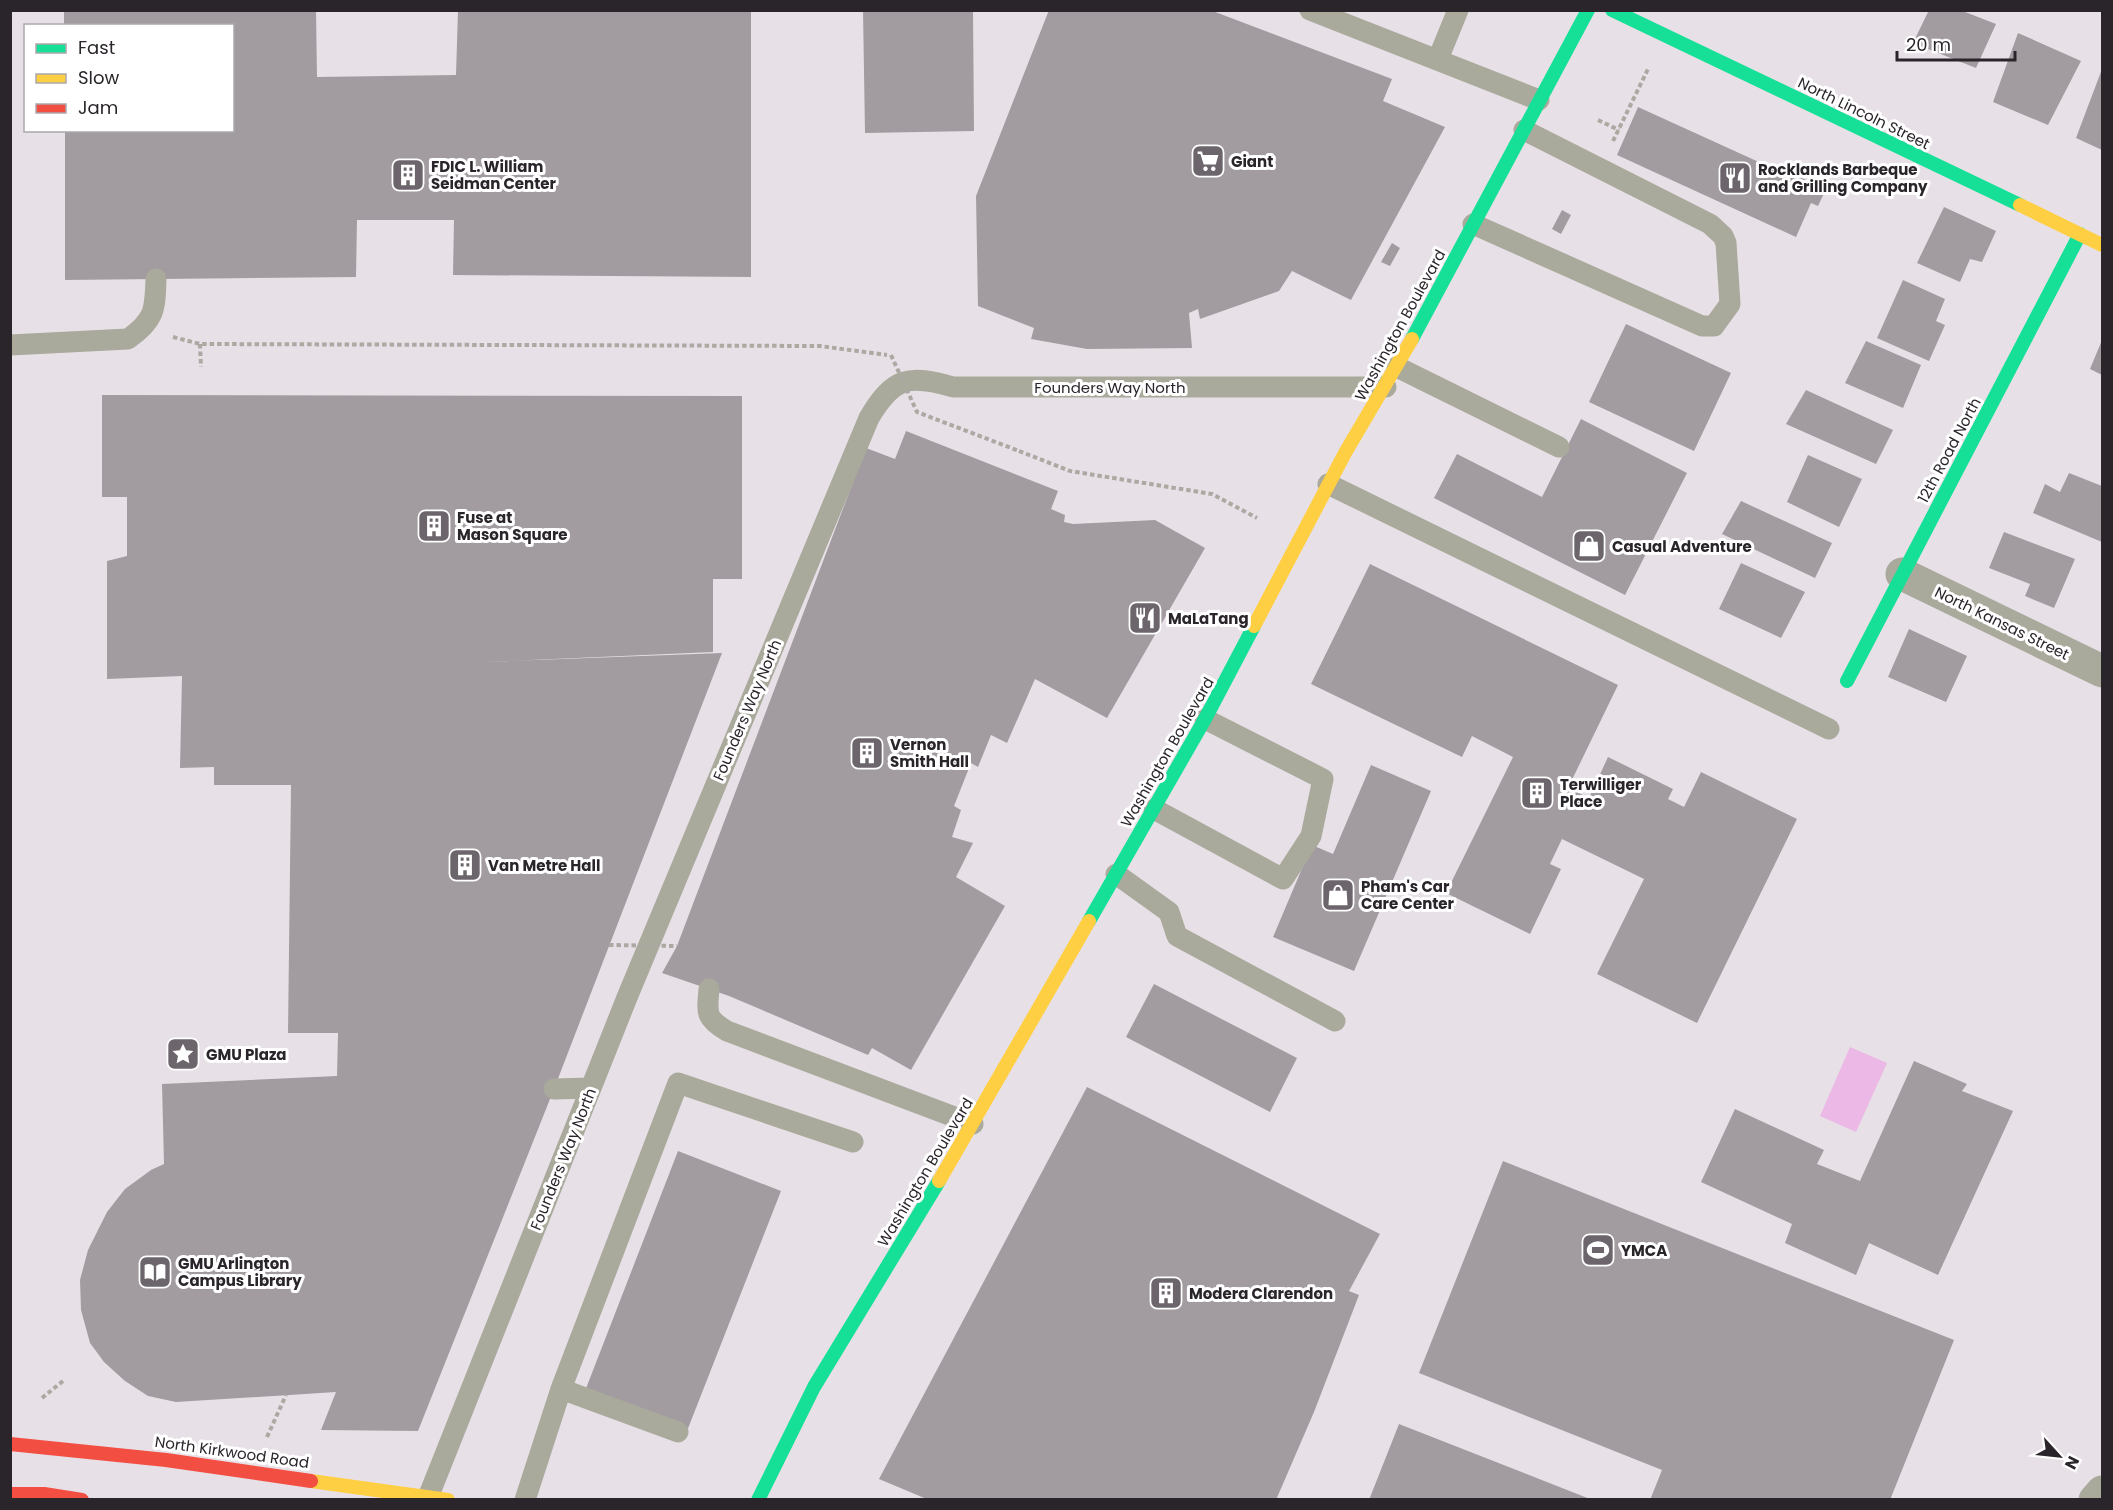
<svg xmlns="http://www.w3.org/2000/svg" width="2113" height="1510" viewBox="0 0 2113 1510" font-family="Poppins,sans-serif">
<rect width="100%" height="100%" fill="#e8e0e7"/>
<path fill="#ecb8e6" d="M1850,1047L1887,1063L1856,1132L1820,1116Z"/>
<path fill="#a29ca1" d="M64,10H316L317,77L456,75L458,10H751V277L453,275L454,220H357L356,277L65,280V130H232V26H64Z
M863,10H973L974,131L865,133Z
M1049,10H1210L1392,79L1383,101L1445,127L1351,300L1292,271L1279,291L1200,319L1198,309L1189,313L1192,348L1087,349L1031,339L1034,328L978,306L976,196Z
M1929,10H1960L1996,24L1976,68L1913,43Z
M2018,33L2081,61L2048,125L1993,102Z
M2102,69V150L2076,138Z
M1638,107L1772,168L1773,165L1826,189L1818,206L1811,203L1796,237L1617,155Z
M1944,207L1996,231L1982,262L1970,259L1960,282L1917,263Z
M1562,210L1571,215L1561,234L1552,229Z
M1392,243L1400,248L1390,266L1381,262Z
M1903,280L1945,299L1936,321L1945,325L1929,361L1877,338Z
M1626,324L1731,373L1694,451L1589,402Z
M2102,340V375L2090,369Z
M1866,341L1921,365L1903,408L1845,383Z
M1806,390L1893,430L1876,464L1786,424Z
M102,395L742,396V579H713V652L483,662L722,653L554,1089L418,1431L321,1430L336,1392L176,1402L148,1396L125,1381L104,1362L90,1343L81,1310L80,1280L88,1250L107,1212L125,1189L151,1170L164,1164L162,1084L337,1076L338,1033H288L291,785H214V767L180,768L182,676L107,679V561L127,556V497H102Z
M1581,419L1687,473L1625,595L1434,498L1457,454L1542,497Z
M906,431L1058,491L1051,509L1065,515L1064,522L1073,524L1155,520L1205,548L1107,718L1035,679L1007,743L991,735L978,767L971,763L954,806L961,810L952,837L973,843L956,877L1005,906L911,1070L872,1048L868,1055L729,996L662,973L677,946L866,448L895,459Z
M1808,455L1862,479L1839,527L1787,502Z
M2069,473L2102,486V542L2033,513L2045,484L2060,492Z
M1741,501L1832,543L1815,578L1722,534Z
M2004,532L2075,559L2054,608L2025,596L2030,584L1989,568Z
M1741,563L1805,592L1781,638L1719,609Z
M1370,564L1618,685L1568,788L1589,798L1608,757L1673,789L1668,799L1684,807L1701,772L1797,819L1697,1023L1597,974L1644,879L1562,839L1550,864L1561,869L1530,934L1446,893L1513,757L1472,736L1462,757L1311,684Z
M1909,629L1967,656L1946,702L1888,677Z
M1371,765L1431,791L1354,971L1273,937L1312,845L1333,854Z
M1154,984L1297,1058L1270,1112L1126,1037Z
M1914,1061L1967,1084L1962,1091L2013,1111L1938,1275L1869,1243L1856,1275L1785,1243L1792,1224L1701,1182L1735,1109L1824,1150L1817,1164L1860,1181Z
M1087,1087L1380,1234L1349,1291L1359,1295L1314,1412L1276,1500H929L879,1479Z
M678,1151L781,1191L687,1431L585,1391Z
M1503,1161L1954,1340L1890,1500H1650L1662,1470L1419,1373Z
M1399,1424L1590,1499V1500H1369Z"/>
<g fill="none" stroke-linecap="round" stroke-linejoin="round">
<path stroke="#aca9a3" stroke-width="4" stroke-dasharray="4.5 3" stroke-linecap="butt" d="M1598,120L1619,130
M1613,141L1648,69
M173,337L200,344L820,346L887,355
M200,344L201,367
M1019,451L1070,471L1212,494L1257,518
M42,1398L63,1381
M267,1437L286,1395"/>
<path stroke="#a9a99c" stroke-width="21" d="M1310,10L1539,100
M1438,59L1458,10
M1473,224L1702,326H1714L1730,304L1726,243L1723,236L1710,224L1524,130
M10,345L128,339C155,320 155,310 156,279
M1397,367L1559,447
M1328,484L1829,729
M1154,809L1283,879L1311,836L1323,779L1205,719
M1116,874L1169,912L1177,936L1335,1021
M709,989C707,1013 705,1018 727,1031L973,1124
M554,1089L591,1088
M561,1389L678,1432
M427,1500L628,995L869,418C893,377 909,374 953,387H1386
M525,1500L561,1389L678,1083L853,1142"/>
<path stroke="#a9a99c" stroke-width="33" d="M1902,574L2102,671
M2095,1500L2102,1492"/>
<path stroke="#16e098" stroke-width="14" d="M1612,10L2020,205
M1412,339L1588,10
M1847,681L2080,234
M1089,921L1205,719L1254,626
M758,1500L814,1387L939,1181"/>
<path stroke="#ffcf43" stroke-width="14" d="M2020,205L2102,245
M1254,626L1345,453L1412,339
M939,1181L1089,921
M311,1481L448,1500"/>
<path stroke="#f24e42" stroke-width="14" d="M10,1444L166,1460L311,1481
M10,1494H44L82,1500"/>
<path stroke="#aca9a3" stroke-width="4" stroke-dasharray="4.5 3" stroke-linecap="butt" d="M891,355L917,412L1019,451
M609,945L677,946"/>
</g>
<defs>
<symbol id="supermarket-square" viewBox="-11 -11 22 22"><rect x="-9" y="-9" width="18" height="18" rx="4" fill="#6c666c" stroke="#fff"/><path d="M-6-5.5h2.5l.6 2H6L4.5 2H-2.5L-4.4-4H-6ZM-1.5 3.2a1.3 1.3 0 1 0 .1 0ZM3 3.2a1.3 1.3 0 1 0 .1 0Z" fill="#fff"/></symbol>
<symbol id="building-square" viewBox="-11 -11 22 22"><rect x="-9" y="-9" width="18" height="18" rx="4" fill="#6c666c" stroke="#fff"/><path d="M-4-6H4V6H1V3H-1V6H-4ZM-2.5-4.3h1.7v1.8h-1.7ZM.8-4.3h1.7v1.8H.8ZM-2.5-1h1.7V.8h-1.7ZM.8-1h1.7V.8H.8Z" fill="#fff"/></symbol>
<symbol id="restaurant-square" viewBox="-11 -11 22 22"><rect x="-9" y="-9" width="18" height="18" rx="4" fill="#6c666c" stroke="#fff"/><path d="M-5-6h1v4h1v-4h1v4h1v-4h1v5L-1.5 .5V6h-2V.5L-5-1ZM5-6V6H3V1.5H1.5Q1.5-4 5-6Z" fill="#fff"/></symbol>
<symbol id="shop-square" viewBox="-11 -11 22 22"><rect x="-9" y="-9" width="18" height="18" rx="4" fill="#6c666c" stroke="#fff"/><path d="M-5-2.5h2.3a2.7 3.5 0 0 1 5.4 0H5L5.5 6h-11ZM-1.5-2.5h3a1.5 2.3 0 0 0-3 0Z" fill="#fff"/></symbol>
<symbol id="sight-square" viewBox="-11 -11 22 22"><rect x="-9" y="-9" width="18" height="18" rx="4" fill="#6c666c" stroke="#fff"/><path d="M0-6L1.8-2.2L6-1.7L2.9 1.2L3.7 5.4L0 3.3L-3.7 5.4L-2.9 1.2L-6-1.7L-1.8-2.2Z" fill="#fff"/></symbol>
<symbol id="stadium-square" viewBox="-11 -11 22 22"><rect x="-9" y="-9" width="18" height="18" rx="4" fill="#6c666c" stroke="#fff"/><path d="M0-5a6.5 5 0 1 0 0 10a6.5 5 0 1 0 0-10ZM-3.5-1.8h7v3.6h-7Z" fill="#fff"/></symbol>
<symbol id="library-square" viewBox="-11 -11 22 22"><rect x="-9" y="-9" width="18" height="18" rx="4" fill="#6c666c" stroke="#fff"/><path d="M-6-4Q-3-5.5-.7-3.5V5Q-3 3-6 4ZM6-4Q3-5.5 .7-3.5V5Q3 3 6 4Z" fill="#fff"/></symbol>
</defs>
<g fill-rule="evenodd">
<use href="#supermarket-square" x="1189" y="142" width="38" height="38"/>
<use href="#building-square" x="389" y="156" width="38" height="38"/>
<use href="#restaurant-square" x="1716" y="159" width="38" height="38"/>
<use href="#building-square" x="415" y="507" width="38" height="38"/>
<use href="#shop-square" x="1570" y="527" width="38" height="38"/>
<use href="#restaurant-square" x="1126" y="599" width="38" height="38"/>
<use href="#building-square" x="848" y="734" width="38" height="38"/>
<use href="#building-square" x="1518" y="774" width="38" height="38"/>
<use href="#building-square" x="446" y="846" width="38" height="38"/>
<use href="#shop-square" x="1319" y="876" width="38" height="38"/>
<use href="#sight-square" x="164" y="1035" width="38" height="38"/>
<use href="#stadium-square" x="1579" y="1231" width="38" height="38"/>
<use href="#library-square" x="136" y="1253" width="38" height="38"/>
<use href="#building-square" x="1147" y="1274" width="38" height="38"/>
</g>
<g text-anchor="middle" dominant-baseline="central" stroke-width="6" stroke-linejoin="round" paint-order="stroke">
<g font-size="15" fill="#2a252a" stroke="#fff">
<text transform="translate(1864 113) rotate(26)">North Lincoln Street</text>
<text transform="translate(1400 325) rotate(-61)">Washington Boulevard</text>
<text x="1110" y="387">Founders Way North</text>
<text transform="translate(1949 450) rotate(-62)">12th Road North</text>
<text transform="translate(2002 623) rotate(26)">North Kansas Street</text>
<text transform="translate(747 710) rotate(-67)">Founders Way North</text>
<text transform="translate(1167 752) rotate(-60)">Washington Boulevard</text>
<text transform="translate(563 1159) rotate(-68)">Founders Way North</text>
<text transform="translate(925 1172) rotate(-59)">Washington Boulevard</text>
<text transform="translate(232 1452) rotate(8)">North Kirkwood Road</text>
</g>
<g font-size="15" font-weight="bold" fill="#2a252a" stroke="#fff" text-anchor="start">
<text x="1231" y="161">Giant</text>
<text x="431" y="166">FDIC L. William<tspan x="431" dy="17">Seidman Center</tspan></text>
<text x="1758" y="169">Rocklands Barbeque<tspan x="1758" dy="17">and Grilling Company</tspan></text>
<text x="457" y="517">Fuse at<tspan x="457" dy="17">Mason Square</tspan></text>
<text x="1612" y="546">Casual Adventure</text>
<text x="1168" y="618">MaLaTang</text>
<text x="890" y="744">Vernon<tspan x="890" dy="17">Smith Hall</tspan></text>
<text x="1560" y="784">Terwilliger<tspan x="1560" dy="17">Place</tspan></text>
<text x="488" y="865">Van Metre Hall</text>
<text x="1361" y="886">Pham's Car<tspan x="1361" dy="17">Care Center</tspan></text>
<text x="206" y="1054">GMU Plaza</text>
<text x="1621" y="1250">YMCA</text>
<text x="178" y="1263">GMU Arlington<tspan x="178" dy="17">Campus Library</tspan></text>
<text x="1189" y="1293">Modera Clarendon</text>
</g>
</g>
<rect width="2113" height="1510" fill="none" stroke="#2a252a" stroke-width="24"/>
<rect x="24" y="24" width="210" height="108" fill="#ffffff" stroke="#aaa8aa" stroke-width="1.5"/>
<rect x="36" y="44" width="30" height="9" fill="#16e098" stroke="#aaa8aa" stroke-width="1.5"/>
<text x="78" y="54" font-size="18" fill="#2a252a">Fast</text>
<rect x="36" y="74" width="30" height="9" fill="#ffcf43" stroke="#aaa8aa" stroke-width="1.5"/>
<text x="78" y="84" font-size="18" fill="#2a252a">Slow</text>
<rect x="36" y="104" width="30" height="9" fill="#f24e42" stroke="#aaa8aa" stroke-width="1.5"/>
<text x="78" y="114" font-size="18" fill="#2a252a">Jam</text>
<g transform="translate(2059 1456) rotate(117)" stroke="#ffffff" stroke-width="4.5" paint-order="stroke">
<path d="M0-4.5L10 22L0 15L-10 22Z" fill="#2a252a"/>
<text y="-9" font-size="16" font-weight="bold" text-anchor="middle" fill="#2a252a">N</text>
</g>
<path d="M1897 51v9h118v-9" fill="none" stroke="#2a252a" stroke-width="3"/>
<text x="1906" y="51" font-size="18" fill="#2a252a" stroke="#ffffff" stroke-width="4.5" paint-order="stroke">20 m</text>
</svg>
